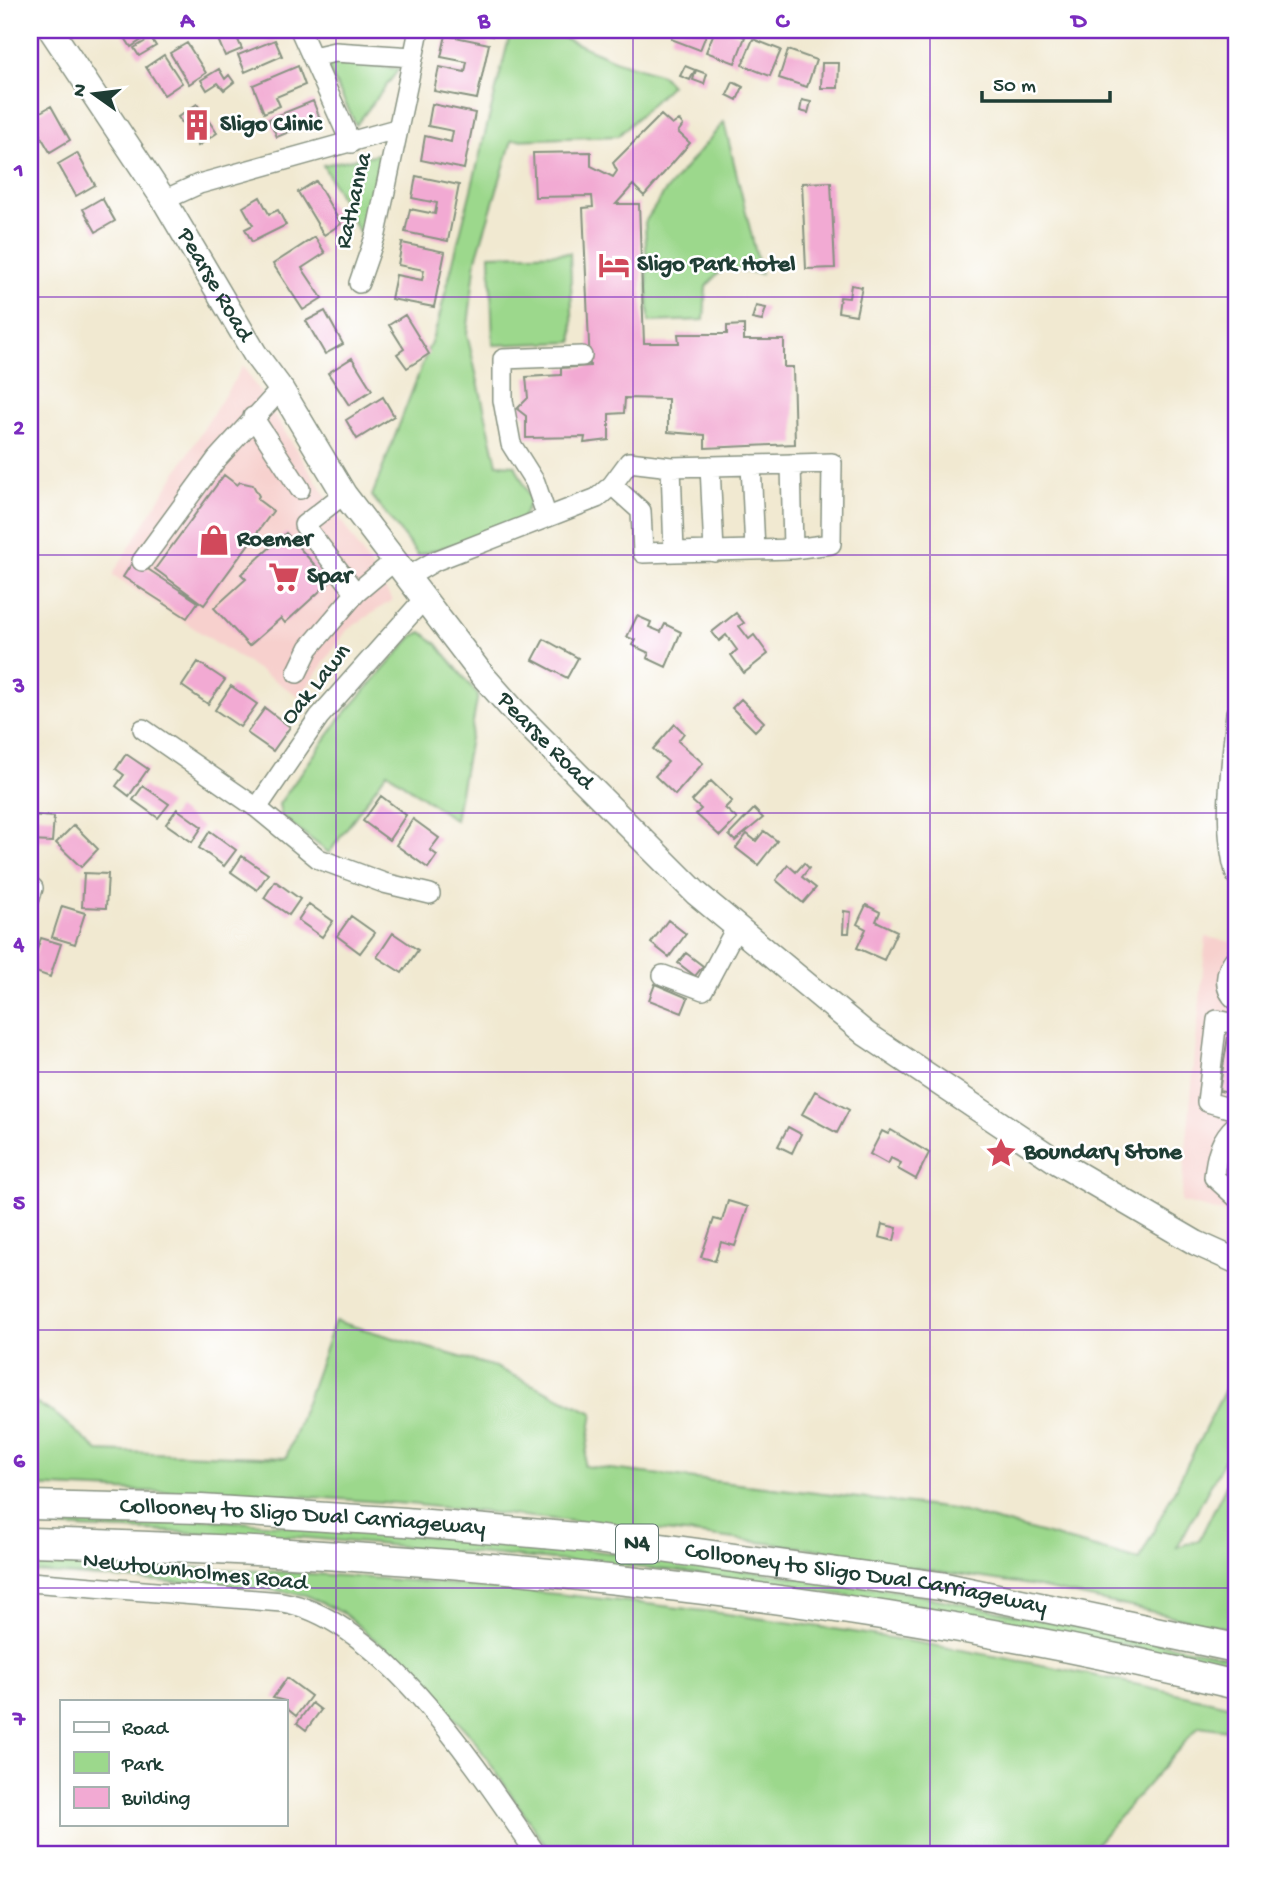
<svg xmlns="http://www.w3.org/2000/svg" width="1266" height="1885" viewBox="0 0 1266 1885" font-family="'Gochi Hand',sans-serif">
<rect width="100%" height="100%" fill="#fff"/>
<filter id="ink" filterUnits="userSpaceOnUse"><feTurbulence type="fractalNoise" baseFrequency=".0143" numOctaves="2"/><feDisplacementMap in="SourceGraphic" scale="14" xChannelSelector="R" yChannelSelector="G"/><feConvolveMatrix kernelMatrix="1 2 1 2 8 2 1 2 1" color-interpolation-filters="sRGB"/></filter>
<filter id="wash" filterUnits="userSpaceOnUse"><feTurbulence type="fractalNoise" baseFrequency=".00686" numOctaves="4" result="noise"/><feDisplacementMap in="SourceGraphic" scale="28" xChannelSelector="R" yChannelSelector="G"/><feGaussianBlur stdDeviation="1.57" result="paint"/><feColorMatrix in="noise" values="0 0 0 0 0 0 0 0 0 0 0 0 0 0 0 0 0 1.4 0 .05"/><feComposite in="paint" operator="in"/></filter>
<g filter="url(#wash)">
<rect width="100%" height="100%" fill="#f1e9d1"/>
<path fill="#f7d0cd" d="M243,366L392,600L347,630L300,697L112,575Z
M1206,937L1236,943V1216L1181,1202Z"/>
<path fill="#9cd88c" stroke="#5e8a60" stroke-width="2" d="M511,30H546L614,60L662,75L671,85L618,136L512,140L476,259L467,334L497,464L515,465L531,500L519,525L418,555L372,496L437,326Z
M338,60L399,69L356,125L327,66L328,62Z
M724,122L761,274L724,267L706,287L704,320L649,322L645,222L664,193Z
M383,153L370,219L360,234L323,165Z
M570,253L573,342L493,345L490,255Z
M422,632L437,644L478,695L455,820L387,772L329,853L281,816L279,804L339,720L413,636Z
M335,1321L495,1367L593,1413L584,1466L953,1509L1139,1560L1236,1368V1439L1177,1547L1199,1540L1236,1465V1630L1030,1585L869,1561L839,1552L694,1534L409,1504L227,1491L186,1493L30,1486V1399L58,1416L98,1451L286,1458Z
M30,1514L199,1519L558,1546L887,1589L1236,1658V1670L1109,1642L890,1602L678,1571L296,1537L30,1526Z
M30,1562C436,1571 841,1613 1236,1707V1731L1199,1726L1086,1855H552L473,1738L405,1665L343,1613L305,1595L256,1588L30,1572Z"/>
<g id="blocks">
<path fill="#f2aad3" d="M120,30H142L146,37L131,47Z
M214,30H243L235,33L242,49L225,56Z
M467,30H493L492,36Z
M674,30H708L700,50L671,39Z
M715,30H726L745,37L735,63L706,52Z
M446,35L489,44L477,99L434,91L439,67L465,72L467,62L441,57Z
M151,38L156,46L139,56L134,48Z
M753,39L781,50L770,76L742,65Z
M275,40L282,56L245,72L238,55Z
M187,43L206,73L189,84L170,53Z
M788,50L816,60L807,87L779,78Z
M164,55L182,83L164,95L146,67Z
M822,63H839L838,88H821Z
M298,66L305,85L276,97L280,106L264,113L253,85Z
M685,66L695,70L690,80L680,76Z
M219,69L225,79L229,75L234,82L224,90L218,83L207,90L201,80Z
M696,70L707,74L704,84L693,80Z
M733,82L743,87L737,100L727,95Z
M802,100L811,102L808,113L800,111Z
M313,101L320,119L277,137L269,119Z
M197,104L217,133L198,146L178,117Z
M432,104L475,113L464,169L421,160L425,136L451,142L453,131L428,126Z
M51,106L70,140L50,152L40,135L30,141V118Z
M661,115L672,125L679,120L683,125L678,132L690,143L644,196L633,185L616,204H639L644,343H679L678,334H727V326L744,325V340H784V367H793L795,444L705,448V435L668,432V399L625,398L624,413L609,414V440L584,443L585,437L526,438V416L517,409L528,398L526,377L561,375V368L590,366L583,208L593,207L592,196L535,197L533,153L591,152V166L613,177L617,171L613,163Z
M77,153L95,185L76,196L58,164Z
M416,176L459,185L448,241L405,232L410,209L435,214L437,203L412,198Z
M316,181L341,224L324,235L298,192Z
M831,182L835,268L806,269L802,183Z
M260,197L269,214L278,210L286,225L252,242L245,229L253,225L243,207Z
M102,198L115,221L96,232L83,209Z
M315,237L325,253L302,268L322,298L303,310L273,264Z
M402,243L445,252L434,307L391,299L396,275L422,280L424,270L398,265Z
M851,285L862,287L856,315L838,312L840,297L849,298Z
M756,306L766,308L762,321L752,319Z
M325,311L343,344L325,354L306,321Z
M405,315L429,354L407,368L397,354L404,349L389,325Z
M352,358L372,390L349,405L328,373Z
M383,397L394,416L357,439L346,420Z
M224,475L237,485L240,482L253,485L259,496L257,499L273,511L204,605L155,569Z
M286,533L330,582L285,623L281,618L249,646L214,608L246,579L241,574Z
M134,560L198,602L187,618L123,577Z
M736,613L744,623L739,626L749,639L754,635L768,654L744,673L731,655L737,650L726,635L719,641L712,632Z
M637,616L651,622L649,627L661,632L665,624L681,632L666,667L647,658L649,653L632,645L635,640L627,637Z
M544,639L578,658L567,678L533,660Z
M198,662L225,680L208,704L182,686Z
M231,686L257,704L240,727L215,710Z
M741,699L764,722L755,731L732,708Z
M265,708L290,727L273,751L247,733Z
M675,724L684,733L678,741L703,763L675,795L655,776L668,762L653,749Z
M126,754L148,769L129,796L116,786L124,775L116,769Z
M711,781L732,801L725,808L737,819L720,836L696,814L701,809L692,801Z
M143,786L169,804L158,818L133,800Z
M381,796L406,815L389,840L363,821Z
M177,809L202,827L192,842L166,824Z
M754,809L763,818L735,841L729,835Z
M30,815L54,817L52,842L30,841Z
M413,819L439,838L430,850L437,855L428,868L396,845Z
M74,825L98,849L81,867L56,843Z
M210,831L236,850L224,866L199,848Z
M764,831L777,841L758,865L736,848L747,834L756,841Z
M242,856L268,874L257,890L231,872Z
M804,863L809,868L802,877L816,888L803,903L776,880L788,865L796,872Z
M84,873L108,874L106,908L82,907Z
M275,881L300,899L289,915L264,898Z
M309,904L333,921L322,937L298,920Z
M866,905L880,912L876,921L897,931L884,960L857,948L866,929L857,924Z
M62,906L85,913L75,944L52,937Z
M844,911L851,912L849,933H843Z
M351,916L375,933L360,953L337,936Z
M668,920L686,934L669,957L651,943Z
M393,933L418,950L402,973L377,957Z
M41,938L61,944L50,977L30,970Z
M686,953L703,966L695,976L678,963Z
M655,984L688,998L682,1013L649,1000Z
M1229,1031L1236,1033V1094L1219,1091Z
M815,1091L849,1110L837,1133L802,1114Z
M788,1127L801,1134L792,1153L778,1146Z
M891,1130L929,1153L916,1179L898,1169L901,1163L891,1158L888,1164L870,1154L882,1131L888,1134Z
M728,1201L748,1207L735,1246L721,1242L715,1261L701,1257L714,1219L722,1221Z
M882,1224L897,1228L894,1241L879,1237Z
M287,1678L311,1696L296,1716L285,1707V1701L273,1698Z
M312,1703L321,1710L306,1730L297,1723Z"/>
</g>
</g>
<g filter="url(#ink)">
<use href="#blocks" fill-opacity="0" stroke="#889382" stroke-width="2"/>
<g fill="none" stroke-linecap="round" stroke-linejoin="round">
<defs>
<path id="minor" d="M300,30L351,143
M313,57L335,52L413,57
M164,200L199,184L396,129
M359,283L376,234L419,30
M253,417L300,489
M791,464L793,549
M751,465L755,550
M710,466L714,552
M612,485L641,511L643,553L674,552
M344,494L304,525L356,593L394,561
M547,517L535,482L511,444L503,400V359L582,356
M142,561L216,460L281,389
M406,578L435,561L597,498L612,485L629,462L671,467L832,463L831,544L793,549L674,552L671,467
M297,673L309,648L356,593
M1236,713C1232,765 1221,825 1236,875
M143,729L257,808L319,859L384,883L430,894
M257,808L319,717L423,600
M30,898L33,888
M1236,957C1225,970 1222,988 1236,1000
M663,975L703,990L736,928
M1236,1024L1217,1020L1207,1102L1236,1110
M1236,1125C1220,1139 1216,1156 1214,1177L1236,1197
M30,1582L282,1602C383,1619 482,1775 537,1855"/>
<g id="major">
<path id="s1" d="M51,30L164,200L255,354L281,389L344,494L483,676L515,712L696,893L866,1034L1059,1163L1196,1243L1236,1261"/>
</g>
<g id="highway">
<path id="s2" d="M30,1505L201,1509L405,1522L588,1538L940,1586L1236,1648"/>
<path d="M30,1542C434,1553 842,1590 1236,1685"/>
</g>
</defs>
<use href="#minor" stroke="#889382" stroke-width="22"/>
<use href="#major" stroke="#889382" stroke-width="27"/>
<use href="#highway" stroke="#889382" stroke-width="31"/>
<use href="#minor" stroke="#fff" stroke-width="19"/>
<use href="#major" stroke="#fff" stroke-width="24"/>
<use href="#highway" stroke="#fff" stroke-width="28"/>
</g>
</g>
<path fill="none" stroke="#7b2cbf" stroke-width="2" stroke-opacity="0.55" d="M336,30V1855M633,30V1855M930,30V1855M30,297H1236M30,555H1236M30,813H1236M30,1072H1236M30,1330H1236M30,1588H1236"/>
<defs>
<symbol id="building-bare" viewBox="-9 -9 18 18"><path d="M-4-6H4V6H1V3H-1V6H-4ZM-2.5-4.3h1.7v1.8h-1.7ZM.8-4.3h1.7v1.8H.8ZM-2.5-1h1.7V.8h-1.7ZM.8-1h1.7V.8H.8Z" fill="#d1495b" stroke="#fff" stroke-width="2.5" paint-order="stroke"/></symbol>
<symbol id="hotel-bare" viewBox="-9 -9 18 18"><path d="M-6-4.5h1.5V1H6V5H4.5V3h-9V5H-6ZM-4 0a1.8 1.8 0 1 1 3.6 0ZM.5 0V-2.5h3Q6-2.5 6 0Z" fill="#d1495b" stroke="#fff" stroke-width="2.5" paint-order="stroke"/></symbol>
<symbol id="shop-bare" viewBox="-9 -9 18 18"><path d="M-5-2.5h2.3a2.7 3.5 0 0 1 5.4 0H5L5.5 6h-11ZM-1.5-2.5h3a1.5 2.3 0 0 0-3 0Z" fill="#d1495b" stroke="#fff" stroke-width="2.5" paint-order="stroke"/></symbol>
<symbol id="supermarket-bare" viewBox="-9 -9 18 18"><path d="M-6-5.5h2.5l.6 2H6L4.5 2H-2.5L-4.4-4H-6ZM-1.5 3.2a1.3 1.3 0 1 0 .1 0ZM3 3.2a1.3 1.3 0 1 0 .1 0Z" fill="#d1495b" stroke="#fff" stroke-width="2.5" paint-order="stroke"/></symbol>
<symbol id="sight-bare" viewBox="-9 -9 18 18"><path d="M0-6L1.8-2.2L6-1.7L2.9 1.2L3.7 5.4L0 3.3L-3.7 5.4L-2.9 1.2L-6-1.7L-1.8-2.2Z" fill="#d1495b" stroke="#fff" stroke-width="2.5" paint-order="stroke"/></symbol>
</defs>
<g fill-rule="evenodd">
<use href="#building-bare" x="175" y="103" width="44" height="44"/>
<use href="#hotel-bare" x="592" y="243" width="44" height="44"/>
<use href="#shop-bare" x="192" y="518" width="44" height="44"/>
<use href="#supermarket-bare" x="262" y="555" width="44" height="44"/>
<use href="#sight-bare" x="979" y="1131" width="44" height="44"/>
</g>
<g text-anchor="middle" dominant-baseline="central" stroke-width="5" stroke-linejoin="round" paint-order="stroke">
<rect fill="#fff" stroke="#627771" stroke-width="2" x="616" y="1524.5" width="42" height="39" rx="5"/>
<g font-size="23" font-weight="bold" fill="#1f3d34">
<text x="637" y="1544">N4</text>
</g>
<g font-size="24" font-weight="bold" fill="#1f3d34" stroke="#fff" text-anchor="start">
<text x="220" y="125">Sligo Clinic</text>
<text x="637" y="265">Sligo Park Hotel</text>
<text x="237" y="540">Roemer</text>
<text x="307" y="577">Spar</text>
<text x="1024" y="1153">Boundary Stone</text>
</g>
<g font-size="24" fill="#1f3d34" stroke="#fff">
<text transform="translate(355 201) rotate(-77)">Rathanna</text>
<text stroke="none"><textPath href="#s1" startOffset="303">Pearse Road</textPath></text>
<text transform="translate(317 685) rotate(-51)">Oak Lawn</text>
<text stroke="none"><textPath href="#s1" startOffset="868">Pearse Road</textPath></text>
<text stroke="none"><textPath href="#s2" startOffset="273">Collooney to Sligo Dual Carriageway</textPath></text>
<text transform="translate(195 1573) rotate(6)">Newtownholmes Road</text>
<text stroke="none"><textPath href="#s2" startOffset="840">Collooney to Sligo Dual Carriageway</textPath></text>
</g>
</g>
<rect width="1266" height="1885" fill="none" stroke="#fff" stroke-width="77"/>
<rect x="60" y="1700" width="228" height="126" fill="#ffffff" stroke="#a5b1ae" stroke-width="2"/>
<rect x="74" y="1722" width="35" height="10" fill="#ffffff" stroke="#a5b1ae" stroke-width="2"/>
<text x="122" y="1734" font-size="21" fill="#1f3d34">Road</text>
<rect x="74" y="1752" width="35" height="21" fill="#9cd88c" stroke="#a5b1ae" stroke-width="2"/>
<text x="122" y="1770" font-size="21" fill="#1f3d34">Park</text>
<rect x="74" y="1787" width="35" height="21" fill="#f2aad3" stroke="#a5b1ae" stroke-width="2"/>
<text x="122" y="1804" font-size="21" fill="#1f3d34">Building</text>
<g transform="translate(94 94) rotate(284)" stroke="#ffffff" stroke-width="5" paint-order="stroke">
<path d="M0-5L12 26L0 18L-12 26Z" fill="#1f3d34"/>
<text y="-10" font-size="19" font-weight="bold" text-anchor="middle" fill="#1f3d34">N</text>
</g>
<path d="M982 91v10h128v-10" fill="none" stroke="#1f3d34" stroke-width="3.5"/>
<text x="993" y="91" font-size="21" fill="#1f3d34" stroke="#ffffff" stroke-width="5" paint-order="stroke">50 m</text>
<rect x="38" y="38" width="1190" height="1808" fill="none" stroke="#7b2cbf" stroke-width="2.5"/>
<g font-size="23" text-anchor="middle" font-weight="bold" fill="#7b2cbf">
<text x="187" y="27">A</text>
<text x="484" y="27">B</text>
<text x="782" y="27">C</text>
<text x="1079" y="27">D</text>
<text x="19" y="176">1</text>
<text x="19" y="434">2</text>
<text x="19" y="692">3</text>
<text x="19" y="950">4</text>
<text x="19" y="1209">5</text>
<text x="19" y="1467">6</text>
<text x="19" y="1725">7</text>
</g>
</svg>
